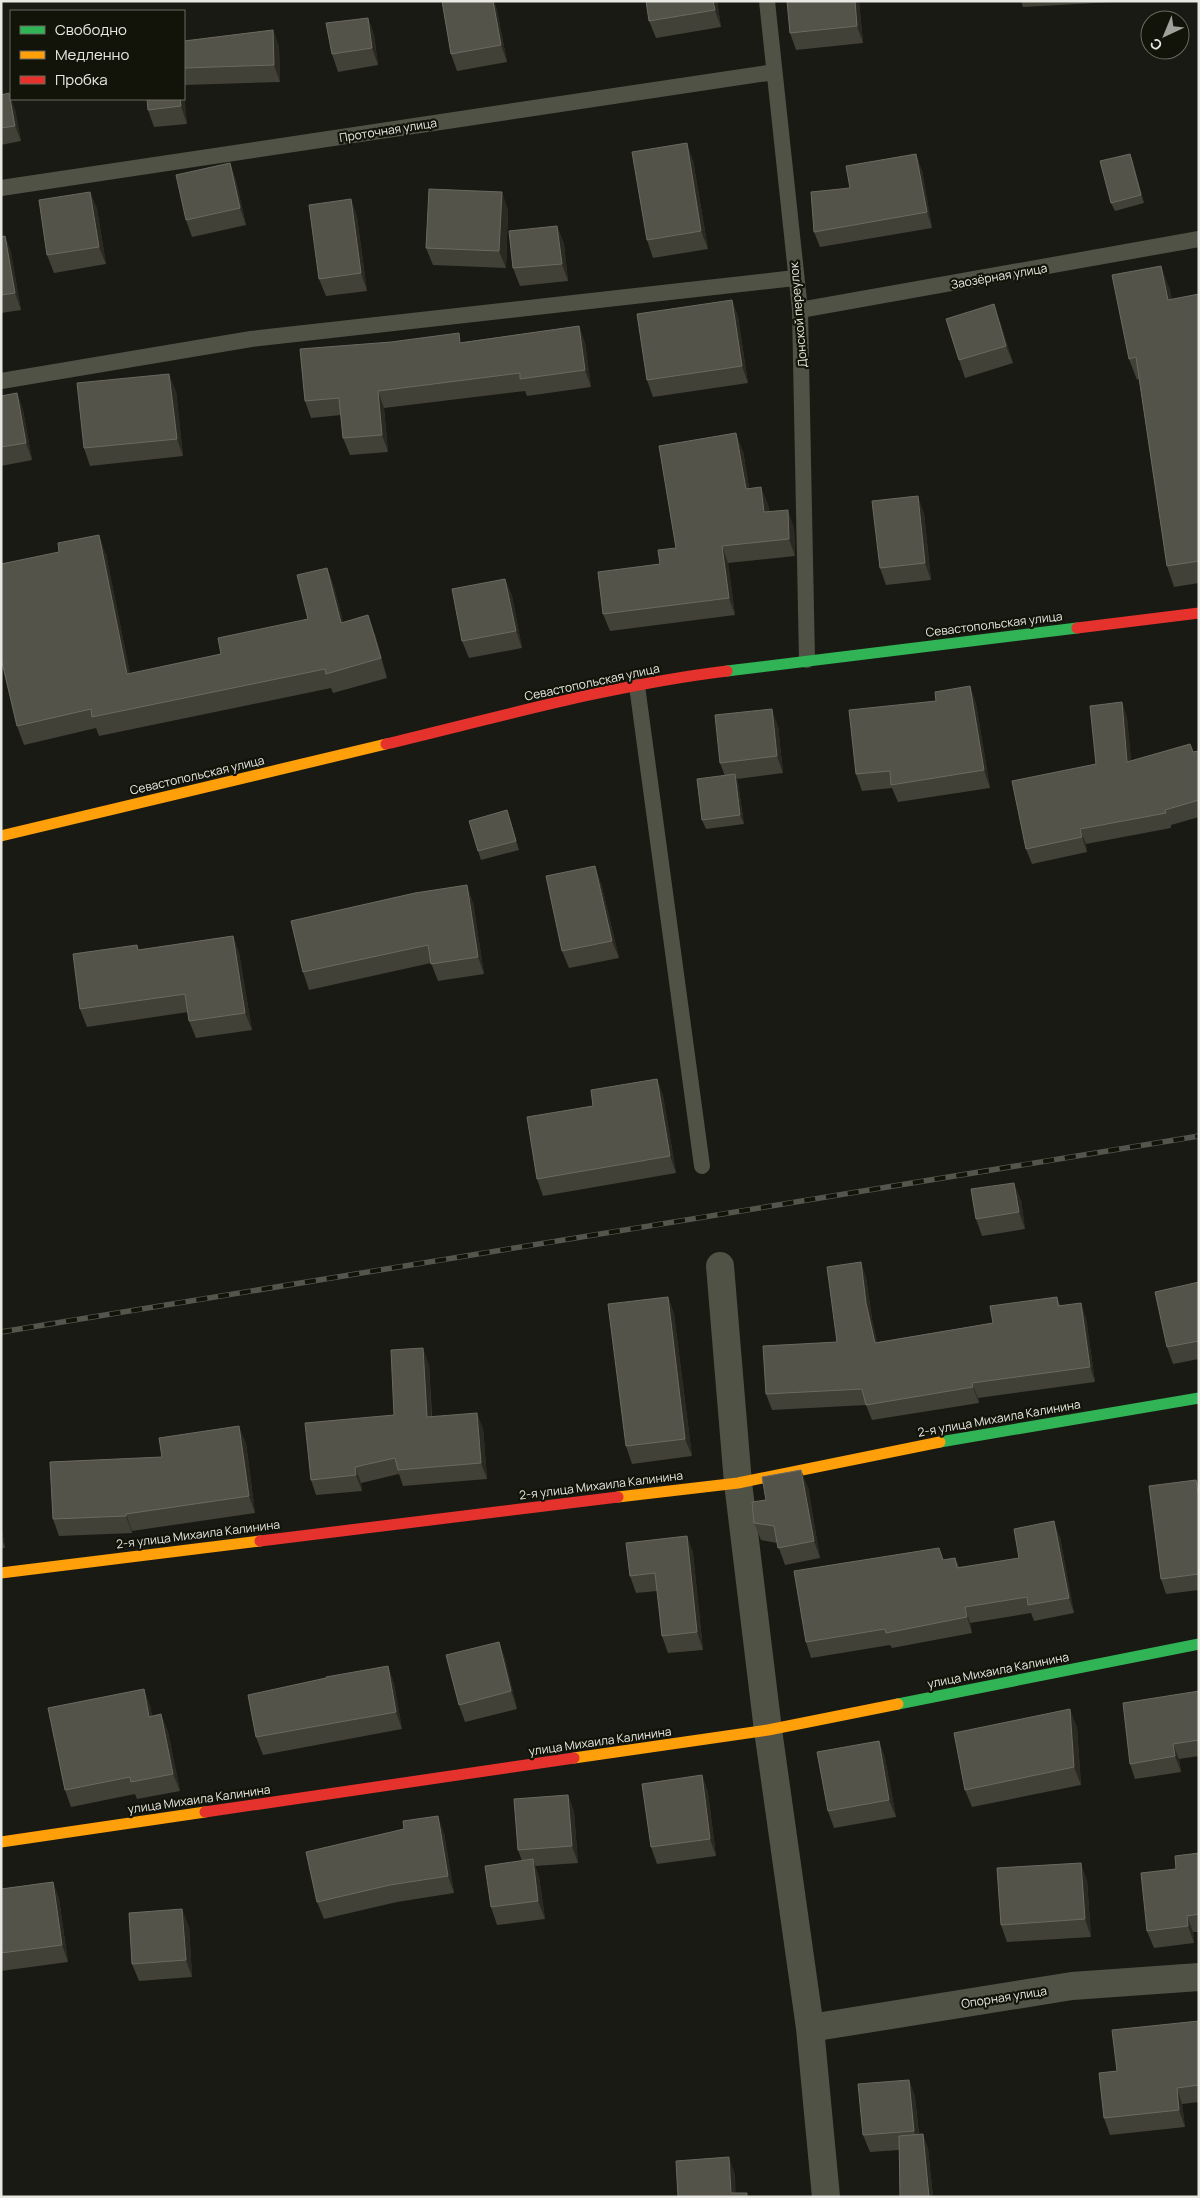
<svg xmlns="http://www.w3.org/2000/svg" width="1200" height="2198" viewBox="0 0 1200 2198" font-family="Manrope,sans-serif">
<rect width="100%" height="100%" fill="#1a1a15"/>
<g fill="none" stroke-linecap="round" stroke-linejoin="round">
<path stroke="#505246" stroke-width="16" d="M767,1L800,310L807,660
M1,188L774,72
M800,310L1199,239
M1,381L251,339L795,278
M637,686L702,1166"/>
<path stroke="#505246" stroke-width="28" d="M720,1266L738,1483L768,1730L810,2028L826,2197
M810,2028L1072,1986L1199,1977"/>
<path stroke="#30b455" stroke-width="11" d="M727,671L1077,628
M940,1442L1199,1398
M898,1704L1199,1644"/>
<path stroke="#ff9f0a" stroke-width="11" d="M1,836L386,744
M618,1497L738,1483L940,1442
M1,1573L260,1541
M574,1758L768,1730L898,1704
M1,1842L205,1812"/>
<path stroke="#e5322d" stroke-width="11" d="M1077,628L1199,613
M386,744C499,717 612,685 727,671
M260,1541L618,1497
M205,1812L574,1758"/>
<defs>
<path id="rail" d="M1,1332L1199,1136"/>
</defs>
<use href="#rail" stroke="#54554c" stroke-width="5.5"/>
<use href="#rail" stroke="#121409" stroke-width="4" stroke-dasharray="11" stroke-linecap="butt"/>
</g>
<path fill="#414137" d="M442,1H494L497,10L507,62L457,71L451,54Z
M717,1L721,27L656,38L649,21Z
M787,1H859L863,43L796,50L790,33Z
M1021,1H1132L1023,7Z
M368,18L374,35L378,65L338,72L332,54Z
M273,30L279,47L280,82L184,85V41Z
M1,85L3,94L15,109L21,141L1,145Z
M184,99L187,124L154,127L148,110Z
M1130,154L1133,162L1144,203L1115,211L1111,203Z
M693,160L708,249L653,258L647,240Z
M230,163L236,181L246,225L192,237L186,220Z
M922,170L932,228L820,247L814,232L850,188Z
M90,192L97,209L106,264L54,273L47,255Z
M351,199L357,217L367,291L326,296L319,279Z
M508,209L506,268L433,265L426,248Z
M557,226L564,244L568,281L520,286L513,268Z
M5,236L11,253L21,310L1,313V237Z
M1169,287L1172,300L1199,294V583L1174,587L1167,566L1139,379L1137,380L1129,359Z
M732,300L738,317L748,383L653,397L647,380Z
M1000,322L1013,363L965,378L959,360Z
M579,326L585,343L591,387L527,396L525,391L384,408L388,452L350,455L343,438L341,415L311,418L305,401L463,342Z
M176,391L183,456L90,466L84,448Z
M17,393L23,410L32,460L1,466V396Z
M743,451L749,488L768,504L769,511L794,527L795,556L728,563L735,615L610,631L603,614L660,564L676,548Z
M924,513L931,580L886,585L880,568Z
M59,552L106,554L130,674L221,654L308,619L327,568L334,587L343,622L375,634L387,678L333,693L331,688L99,736L96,728L24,745L17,726Z
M505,579L512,596L522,648L469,658L462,641Z
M970,686L976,704L990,788L898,802L892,788L862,791L856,774L936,701Z
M1122,702L1127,718L1131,761L1199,751V817L1171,825V828L1086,844L1087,852L1032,864L1026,849L1096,764Z
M778,726L783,773L737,779L738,783L744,824L706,829L702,820L725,776L720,763Z
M510,819L519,850L481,860L478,851Z
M601,883L619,958L569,968L562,951Z
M473,902L484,974L438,981L431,963L309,990L303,972Z
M233,936L239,953L252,1030L196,1038L189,1021L188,1012L87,1027L80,1009L139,950Z
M657,1079L663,1096L676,1173L543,1196L537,1179L593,1106Z
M1021,1200L1025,1229L982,1236L976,1219Z
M861,1262L866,1278L872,1319L877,1342L993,1323L1057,1297L1060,1305L1086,1318L1095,1382L978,1398L979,1403L872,1420L866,1405L772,1410L766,1394L837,1342Z
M1199,1282V1359L1173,1364L1167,1347Z
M668,1297L674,1314L692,1456L632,1464L626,1446Z
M429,1364L432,1416L483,1428L487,1479L403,1486L399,1474L361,1483L362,1491L316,1495L311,1480L394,1415Z
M246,1443L255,1513L132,1531V1533L59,1536L53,1519Z
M1196,1480L1199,1487V1590L1166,1594L1161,1579Z
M808,1487L820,1558L785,1565L777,1543L761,1540L754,1523L766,1500Z
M1,1525L5,1548H1Z
M687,1536L693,1553L703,1650L668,1653L662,1636L657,1591L636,1593L630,1576Z
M1060,1537L1074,1613L1034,1621L1031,1613L970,1623L972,1633L892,1648L890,1645L811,1658L806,1642L944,1560L955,1558L959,1567L1019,1558Z
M499,1642L505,1659L517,1709L465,1722L459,1705Z
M388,1666L394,1684L402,1729L263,1755L256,1737Z
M144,1689L150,1706L152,1716L161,1714L168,1732L180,1791L137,1799L135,1794L71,1807L65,1790Z
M1199,1691V1756L1179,1759L1181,1772L1135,1779L1130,1764Z
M1077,1727L1081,1785L972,1807L965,1790Z
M879,1741L885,1758L896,1817L834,1828L828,1811Z
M702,1775L708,1793L716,1856L657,1864L651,1847Z
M568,1795L574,1812L578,1863L535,1866L539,1877L545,1919L497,1925L491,1907L522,1861L518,1850Z
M404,1829L444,1833L454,1893L397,1902L324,1919L317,1902Z
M1199,1853V1932H1193L1194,1943L1154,1948L1147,1931L1176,1869Z
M1087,1880L1091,1937L1007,1942L1001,1925Z
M53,1882L59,1899L68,1962L1,1971V1889Z
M189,1926L192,1977L139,1981L132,1964Z
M1199,2021V2102L1182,2104L1185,2127L1110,2135L1104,2118L1117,2071Z
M909,2080L915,2097L919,2134H923L928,2149L933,2197H900L899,2150L870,2152L863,2135Z"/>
<path fill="#2a2a22" d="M493,1H494L497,10L507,62L501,45Z
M713,1H717L721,27L715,10Z
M855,1H859L863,43L857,26Z
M368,18L374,35L378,65L372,48Z
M273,30L279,47L280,82L274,65Z
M1,85L6,110L1,97Z
M184,89L187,124L181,106L180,99H184Z
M9,93L15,109L21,141L15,126Z
M687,143L693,160L708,249L701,231Z
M916,154L922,170L932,228L927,212Z
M1130,154L1133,162L1144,203L1141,195Z
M230,163L236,181L246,225L240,208Z
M90,192L97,209L106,264L99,247Z
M502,192L508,209L506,268L499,251Z
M351,199L357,217L367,291L361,273Z
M557,226L564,244L568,281L562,264Z
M5,236L11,253L21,310L15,293Z
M1161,266L1169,287L1176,321L1168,300Z
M732,300L738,317L748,383L742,366Z
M994,304L1000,322L1013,363L1006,346Z
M579,326L585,343L591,387L585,370Z
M169,374L176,391L183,456L177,439Z
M378,391L384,408L388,452L382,435Z
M17,393L23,410L32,460L26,443Z
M736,433L743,451L752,506L746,489Z
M761,487L768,504L771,529L764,512Z
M918,496L924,513L931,580L925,563Z
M788,510L794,527L795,556L789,539Z
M99,535L106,554L134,693L127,674Z
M722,546L728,563L735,615L729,598Z
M327,568L334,587L348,642L341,623Z
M505,579L512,596L522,648L516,631Z
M368,615L375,634L387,678L381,658Z
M970,686L976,704L990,788L984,770Z
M1122,702L1127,718L1133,777L1127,762Z
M772,709L778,726L783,773L777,756Z
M735,774L738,783L744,824L740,815Z
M507,810L510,819L519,850L516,841Z
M1080,829L1086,844L1087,852L1082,837Z
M595,866L601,883L619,958L612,941Z
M467,885L473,902L484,974L478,957Z
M233,936L239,953L252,1030L245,1013Z
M657,1079L663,1096L676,1173L670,1156Z
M1014,1183L1021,1200L1025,1229L1019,1212Z
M861,1262L866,1278L872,1319L881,1358L875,1343L866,1303Z
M668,1297L674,1314L692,1456L685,1439Z
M1081,1303L1086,1318L1095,1382L1090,1367Z
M423,1348L429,1364L432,1432L427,1417Z
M972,1383L978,1398L979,1403L973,1387Z
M477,1413L483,1428L487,1479L481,1463Z
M239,1426L246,1443L255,1513L249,1496Z
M355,1467L361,1483L362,1491L356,1475Z
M801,1470L808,1487L820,1558L814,1541Z
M1196,1480L1199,1487V1499Z
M126,1514L132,1531V1533L126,1516Z
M1054,1521L1060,1537L1074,1613L1069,1598Z
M1,1525L5,1548L1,1538Z
M687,1536L693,1553L703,1650L697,1632Z
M965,1607L970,1623L972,1633L967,1617Z
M499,1642L505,1659L517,1709L511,1691Z
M388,1666L394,1684L402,1729L396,1712Z
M144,1689L150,1706L155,1734L149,1717Z
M1070,1709L1077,1727L1081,1785L1074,1767Z
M161,1714L168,1732L180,1791L173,1774Z
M879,1741L885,1758L896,1817L889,1800Z
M1173,1744L1179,1759L1181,1772L1175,1756Z
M702,1775L708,1793L716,1856L710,1839Z
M568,1795L574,1812L578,1863L572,1846Z
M438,1816L444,1833L454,1893L448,1876Z
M533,1859L539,1877L545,1919L538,1901Z
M1081,1863L1087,1880L1091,1937L1085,1919Z
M53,1882L59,1899L68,1962L62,1945Z
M182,1909L189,1926L192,1977L186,1960Z
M1187,1916L1193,1932L1194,1943L1188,1926Z
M909,2080L915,2097L920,2148L914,2131Z
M1177,2088L1182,2104L1185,2127L1179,2110Z
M923,2134L928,2149L933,2197H929Z
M729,2157L735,2174L736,2197L731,2193Z"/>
<path fill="#535349" stroke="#6a6a61" d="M442,1H493L501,45L451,54Z
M646,1H713L715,10L649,21Z
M787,1H855L857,26L790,33Z
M368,18L372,48L332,54L326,23Z
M273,30L274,65L184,68V41Z
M9,93L15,126L1,128V95Z
M147,99H180L181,106L148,110Z
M687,143L701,231L647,240L632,152Z
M916,154L927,212L814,232L811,192L850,188L846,166Z
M1130,154L1141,195L1111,203L1100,161Z
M230,163L240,208L186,220L176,175Z
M429,189L502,192L499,251L426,248Z
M90,192L99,247L47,255L39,200Z
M351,199L361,273L319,279L309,205Z
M557,226L562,264L513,268L509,231Z
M5,236L15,293L1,295V237Z
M1161,266L1168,300L1199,294V561L1167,566L1136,357L1129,359L1112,275Z
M732,300L742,366L647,380L637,314Z
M994,304L1006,346L959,360L946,319Z
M579,326L585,370L520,379V373L378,391L382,435L343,438L339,398L305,401L300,349L391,342L459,333L460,343Z
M169,374L177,439L84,448L77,383Z
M17,393L26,443L1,447V396Z
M736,433L746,489L761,487L764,512L788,510L789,539L722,546L729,598L603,614L598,572L660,564L658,550L676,548L659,446Z
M918,496L925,563L880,568L872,501Z
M99,535L127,674L221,654L218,638L308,619L297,575L327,568L341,623L368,615L381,658L326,674L325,669L92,717L91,709L17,726L1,658V564L59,552L58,543Z
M505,579L516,631L462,641L452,589Z
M970,686L984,770L891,785L890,771L856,774L849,710L936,701L935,692Z
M1122,702L1127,762L1190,744L1193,752L1199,751V800L1165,810L1166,813L1080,829L1082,837L1026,849L1012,781L1096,764L1090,706Z
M772,709L777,756L720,763L715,715Z
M735,774L740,815L702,820L697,779Z
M507,810L516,841L478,851L469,821Z
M595,866L612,941L562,951L546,876Z
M467,885L478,957L431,964L428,945L303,972L291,921L415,893Z
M233,936L245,1013L189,1021L185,994L80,1009L73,954L137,945L138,950Z
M657,1079L670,1156L537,1179L527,1117L593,1106L591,1090Z
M1014,1183L1019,1212L976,1219L971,1189Z
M861,1262L866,1303L875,1343L993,1323L990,1306L1057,1297L1058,1306L1081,1303L1090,1367L972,1383L973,1387L866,1405L862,1389L766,1394L763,1346L837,1342L827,1267Z
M1199,1282V1341L1167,1347L1155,1292Z
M668,1297L685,1439L626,1446L608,1304Z
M423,1348L427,1417L477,1413L481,1463L398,1470L395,1458L355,1467L356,1475L311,1480L305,1423L394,1415L391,1350Z
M239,1426L249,1496L126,1514V1516L53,1519L50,1462L162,1457L159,1438Z
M801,1470L814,1541L778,1548L774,1526L754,1523L752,1502L766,1500L762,1477Z
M1196,1480L1199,1499V1574L1161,1579L1149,1486Z
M1054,1521L1069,1598L1028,1605L1027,1597L965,1607L967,1617L886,1633L885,1629L806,1642L794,1571L939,1548L943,1560L955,1558L957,1568L1019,1558L1014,1529Z
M687,1536L697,1632L662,1636L655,1573L630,1576L626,1543Z
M499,1642L511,1691L459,1705L446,1655Z
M388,1666L396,1712L256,1737L248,1695L326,1678V1677Z
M144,1689L149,1717L161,1714L173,1774L131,1782L130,1777L65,1790L48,1708Z
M1199,1691V1740L1173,1744L1175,1756L1130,1764L1123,1703Z
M1070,1709L1074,1767L965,1790L954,1733Z
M879,1741L889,1800L828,1811L817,1752Z
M702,1775L710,1839L651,1847L642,1784Z
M568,1795L572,1846L518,1850L514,1799Z
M438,1816L448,1876L390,1885L317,1902L306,1852L404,1829L403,1821Z
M1199,1853V1914L1187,1916L1188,1926L1147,1931L1141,1873L1176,1869L1175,1856Z
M533,1859L538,1901L491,1907L485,1866Z
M1081,1863L1085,1919L1001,1925L997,1868Z
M53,1882L62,1945L1,1953V1889Z
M182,1909L186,1960L132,1964L129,1913Z
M1199,2021V2085L1177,2088L1179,2110L1104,2118L1099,2073L1117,2071L1112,2030Z
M909,2080L914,2131L863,2135L858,2084Z
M923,2134L929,2197H900L899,2136Z
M729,2157L731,2193H747V2197H678L676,2161Z"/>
<g text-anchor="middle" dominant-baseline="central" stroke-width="4.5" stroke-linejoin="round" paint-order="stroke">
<g font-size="12" fill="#e8e9e2" stroke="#121409">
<text transform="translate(388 130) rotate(-9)">Проточная улица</text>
<text transform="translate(999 276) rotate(-10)">Заозёрная улица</text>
<text transform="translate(798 315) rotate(-95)">Донской переулок</text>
<text transform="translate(994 624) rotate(-7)">Севастопольская улица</text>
<text transform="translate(592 682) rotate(-12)">Севастопольская улица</text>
<text transform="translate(197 775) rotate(-13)">Севастопольская улица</text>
<text transform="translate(999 1418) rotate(-10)">2-я улица Михаила Калинина</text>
<text transform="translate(601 1485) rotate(-7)">2-я улица Михаила Калинина</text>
<text transform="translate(198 1534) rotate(-7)">2-я улица Михаила Калинина</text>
<text transform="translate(998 1670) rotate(-11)">улица Михаила Калинина</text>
<text transform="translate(600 1741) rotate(-8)">улица Михаила Калинина</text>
<text transform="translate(199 1799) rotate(-8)">улица Михаила Калинина</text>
<text transform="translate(1004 1997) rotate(-9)">Опорная улица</text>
</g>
</g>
<rect width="1200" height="2198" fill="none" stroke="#e8e9e2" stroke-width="5"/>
<rect x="10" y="10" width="175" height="90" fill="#121409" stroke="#686960"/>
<rect x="20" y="26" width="25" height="8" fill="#30b455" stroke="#686960"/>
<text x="55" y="35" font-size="15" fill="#e8e9e2">Свободно</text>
<rect x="20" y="51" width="25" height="8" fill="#ff9f0a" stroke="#686960"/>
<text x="55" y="60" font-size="15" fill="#e8e9e2">Медленно</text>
<rect x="20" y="76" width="25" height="8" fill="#e5322d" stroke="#686960"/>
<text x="55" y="85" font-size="15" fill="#e8e9e2">Пробка</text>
<g transform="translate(1165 35) rotate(224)"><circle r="24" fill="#121409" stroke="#686960"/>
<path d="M0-4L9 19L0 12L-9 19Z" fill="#a0a19a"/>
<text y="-8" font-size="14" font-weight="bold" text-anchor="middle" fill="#e8e9e2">С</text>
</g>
</svg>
